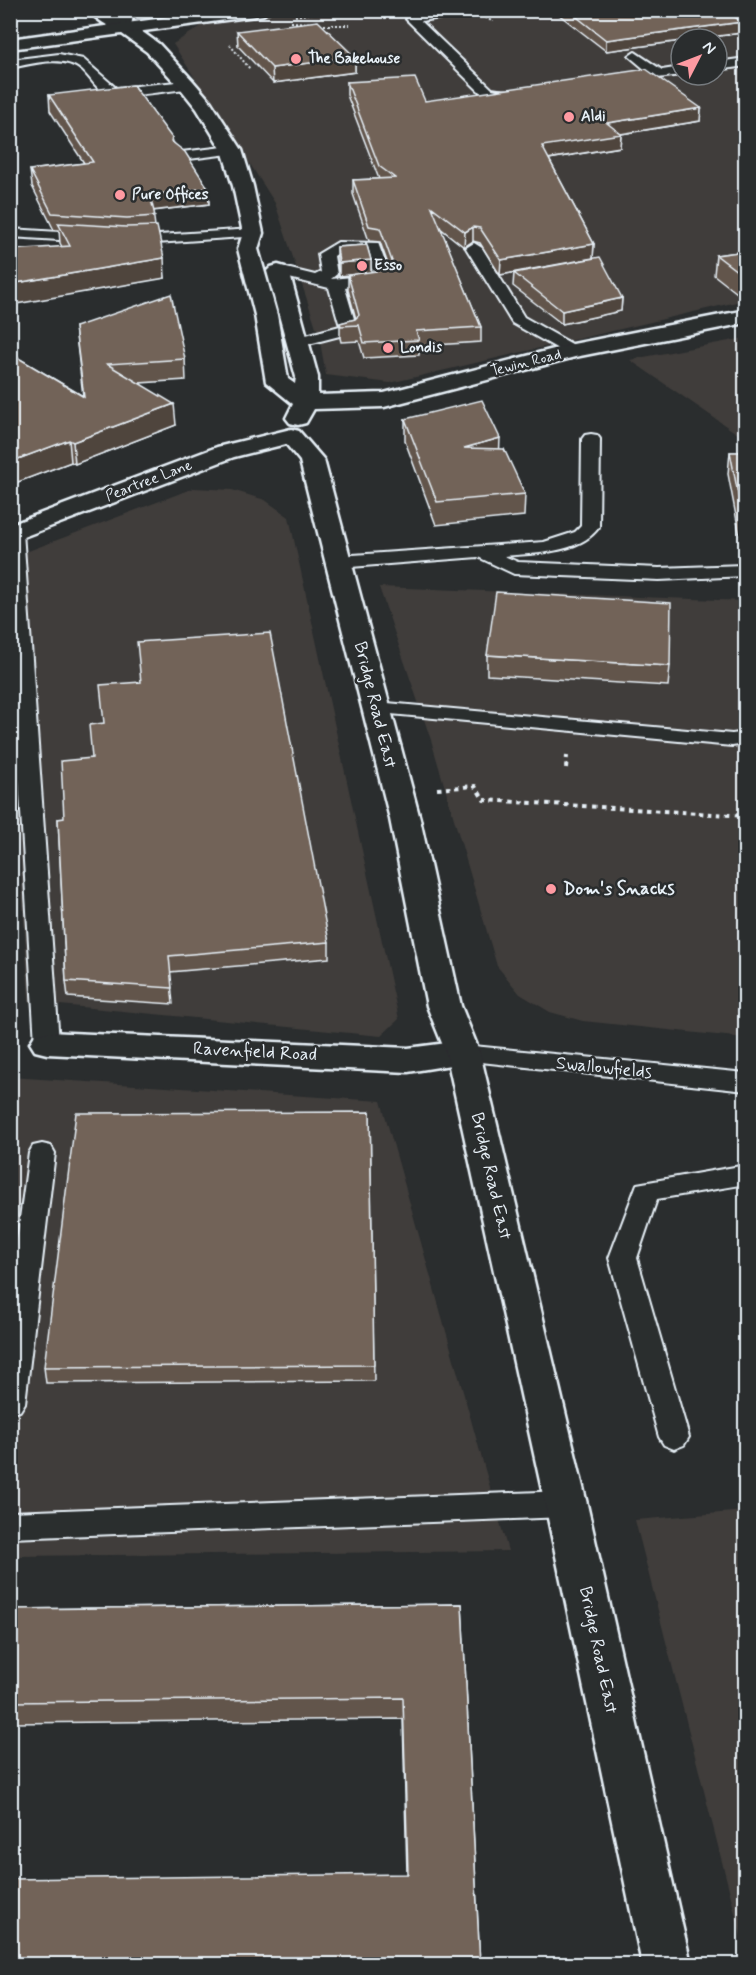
<svg xmlns="http://www.w3.org/2000/svg" width="756" height="1975" viewBox="0 0 756 1975" font-family="Mynerve,sans-serif">
<rect width="100%" height="100%" fill="#2a2d2e"/>
<filter id="ink" filterUnits="userSpaceOnUse"><feTurbulence type="fractalNoise" baseFrequency=".0167" numOctaves="2"/><feDisplacementMap in="SourceGraphic" scale="12" xChannelSelector="R" yChannelSelector="G"/><feConvolveMatrix kernelMatrix="1 2 1 2 8 2 1 2 1" color-interpolation-filters="sRGB"/></filter>
<g filter="url(#ink)">
<path fill="#403d3b" fill-rule="evenodd" d="M155,11H745V300L390,383L326,375L319,336L275,203L173,44L200,27L185,13ZM681,39H717V75H681Z
M745,338V439L630,360L644,357Z
M194,488L232,490L265,500L289,517L399,1019L381,1036L29,1002L11,713L10,558Z
M379,587L745,601V1038L583,1021L550,1012L520,994L497,966L431,740Z
M10,1077L381,1101L508,1551L11,1556Z
M745,1511H746L745,1952L635,1520Z"/>
<g fill="none" stroke-linecap="round" stroke-linejoin="round">
<defs>
<path id="service" d="M441,10H454V13L448,17L421,21L492,89C504,92 515,89 526,91L528,94L526,97L506,100L483,95L406,19L412,15Z
M710,10H725L746,24V34Z
M635,52L662,70L681,67V75L619,83L618,80L619,77L648,72L629,56Z
M59,54L83,59L116,88L187,81L194,85L187,89C171,90 122,99 109,95C96,90 92,79 82,70C63,54 32,64 10,68V60Z
M746,58V66L717,70V62Z
M232,146L237,147L239,150L237,153L181,160L174,156L181,152Z
M10,229L92,234L99,238L92,242L10,237Z
M253,229L258,230L260,233L258,236L127,245L120,241L127,237Z
M338,242L378,243L391,278L383,283L345,288L357,329L355,332L297,347L291,345L289,342L291,339L340,326L329,288L273,274L270,271L278,266L315,275L321,272L318,254ZM341,251H367L374,275L331,279L337,274L334,256Z
M474,243L482,248L524,317L579,348L581,351L579,354H567L512,323L466,248Z
M591,434L597,435L600,439L599,527C580,554 534,553 504,556L518,562L659,568L743,565L746,566V576L659,580L514,574L478,557L338,568L331,566L329,562L331,558L338,556L544,542L575,532L581,526L582,439L585,435Z
M14,526L21,528L23,532L59,1043L56,1049L47,1051L38,1049L35,1043L10,630V527Z
M376,702L732,734L746,732V744L732,746L369,712L366,708L369,704Z
M463,1045L746,1073V1091L454,1059L451,1053L454,1047Z
M42,1144L51,1146L55,1153L25,1403L20,1411L10,1414V1291L29,1153L33,1146Z
M746,1165V1184L657,1199L637,1258L689,1437L684,1445L674,1449L664,1445L659,1437L609,1258L637,1184Z
M566,1491L577,1495L581,1504L577,1513L566,1517L10,1538V1512Z"/>
<path id="minor" d="M47,1032L408,1048L463,1041L475,1045L480,1053L475,1061L408,1072L47,1054L35,1051L30,1043L35,1035Z"/>
<path id="tertiary" d="M124,22L130,23L159,44L193,81L211,102L242,150L253,186L263,233L258,249L277,315L288,379L295,384L296,377L267,271L271,267L278,265L285,267L289,271L318,377V395L384,393L573,344L746,310V323L575,357L384,407L314,409L306,423L298,425L290,423L286,418L293,404L266,382L255,315L238,249L243,233L233,186L222,150L197,109L181,89L147,52L118,31L116,27L118,23Z
M291,429L299,431L324,460L420,819L461,1006L480,1053L587,1504L691,1964H642L545,1504L446,1053L427,1006L390,819L300,461L286,444L234,457L10,542V525L217,447Z"/>
<path id="secondary" d="M88,10H109L117,16L118,10H134L130,31C117,34 97,20 88,10Z"/>
<path id="primary" d="M222,10H271L263,15L10,49V39Z"/>
</defs>
<use href="#service" stroke="#e8f1f8" stroke-width="4"/>
<use href="#minor" stroke="#e8f1f8" stroke-width="5"/>
<use href="#tertiary" stroke="#e8f1f8" stroke-width="5"/>
<use href="#secondary" stroke="#e8f1f8" stroke-width="5"/>
<use href="#primary" stroke="#e8f1f8" stroke-width="5"/>
<path stroke="#e8f1f8" stroke-width="2" stroke-dasharray="2 2" stroke-linecap="butt" d="M479,13L493,22
M295,16L330,10
M291,22L313,23
M320,25H349
M230,45L250,69"/>
<path stroke="#e8f1f8" stroke-width="4" stroke-dasharray="4.5 4.5" stroke-linecap="butt" d="M566,768L567,756
M437,789L475,786L484,800L746,816"/>
<use href="#service" fill="#2a2d2e" fill-rule="evenodd"/>
<use href="#minor" fill="#2a2d2e" fill-rule="evenodd"/>
<use href="#tertiary" fill="#2a2d2e" fill-rule="evenodd"/>
<use href="#secondary" fill="#2a2d2e" fill-rule="evenodd"/>
<use href="#primary" fill="#2a2d2e" fill-rule="evenodd"/>
</g>
<path fill="#62554c" stroke="#e8f1f8" stroke-width="1.5" d="M553,10H724L742,22L741,33L606,51Z
M730,10H746V21Z
M237,31L355,57V72L273,83L238,46Z
M347,82L425,101L701,108L700,121L621,134L620,147L549,159L594,244L593,258L500,275L480,243L473,241L464,247L440,228L481,327V342L419,346V355L364,358L359,341L341,342L340,338V323L356,319L348,290V275L339,276L337,260V247L366,245V242L371,260V272L383,270L389,267L380,242L369,241L353,194V180L379,179L347,95Z
M49,95L172,138L173,142L208,188L209,204L153,211L155,226L165,278L62,247L60,243L59,230H54L32,186L30,170L84,163L50,111Z
M746,251V300L714,275L716,255Z
M514,273L622,298L621,311L562,324L513,286Z
M75,327L185,359L186,380L140,383L176,425L75,464L71,462L10,485V353L83,396Z
M405,419L499,449L525,494L524,516L436,525L405,441Z
M730,452H746V537H740L728,474Z
M487,655L670,666L668,686L487,675Z
M58,819L329,942V958L170,972L173,1004L68,997L66,981Z
M370,1112L374,1381L46,1383L44,1367Z
M462,1604L480,1965L407,1874L403,1719L10,1723V1609Z"/>
<path fill="#50453e" stroke="#e8f1f8" stroke-width="1.5" d="M742,22L741,33L696,39H681V41L606,51V40Z
M355,57V72L273,83L272,68Z
M701,108L700,121L621,134L620,147L541,160L542,146L607,123Z
M208,188L209,204L151,211L150,195Z
M473,227V241L464,247L465,232Z
M594,244L593,258L500,275L501,260Z
M164,258L165,278L10,305V284Z
M371,260V273L339,276V263Z
M622,298L621,311L562,324V311Z
M174,404L176,425L75,464L73,442Z
M500,438L499,460L464,448Z
M69,440L71,462L10,485V462Z"/>
<path fill="#726358" stroke="#e8f1f8" stroke-width="1.5" d="M568,10H724L742,22L606,40Z
M318,21L355,57L272,68L237,31Z
M646,69L701,108L607,123L621,134L542,146L594,244L501,260L480,228L473,227L465,232L432,207L481,327L416,331L419,340L364,343L359,325L341,326L340,323L355,319L359,315L348,275L383,270L393,264L380,228L369,226L353,180L395,178L379,166L347,82L415,78L425,101Z
M133,85L172,138L171,141L185,152L208,188L150,195L155,216L127,218L52,213L30,170L93,162L49,95Z
M58,223L126,227L157,226L164,258L10,284V250L70,246Z
M366,242L371,260L339,263L337,247L366,245Z
M746,251V278L716,255Z
M600,257L622,298L562,311L514,273Z
M171,294L185,359L107,364L174,404L73,442L69,440L10,462V353L84,397L75,327Z
M482,400L500,438L464,448L504,449L525,494L437,502L405,419Z
M730,452H746V515H742Z
M496,592L671,603L670,666L487,655Z
M270,633L329,942L169,956L172,988L66,981L58,819L64,818L61,761L92,758L89,725L104,723L100,685L141,682L137,642Z
M370,1112L374,1365L44,1367L76,1113Z
M462,1604L480,1965H10V1879L408,1874L403,1698L10,1702V1609Z"/>
</g>
<g fill="#ff9aa2" stroke="#2a2d2e" stroke-width="2">
<circle cx="296" cy="59" r="6"/>
<circle cx="569" cy="117" r="6"/>
<circle cx="120" cy="195" r="6"/>
<circle cx="362" cy="266" r="6"/>
<circle cx="388" cy="348" r="6"/>
<circle cx="551" cy="889" r="6"/>
</g>
<g text-anchor="middle" dominant-baseline="central" stroke-width="5" stroke-linejoin="round" paint-order="stroke">
<g font-size="15" font-weight="bold" fill="#e8f1f8" stroke="#2a2d2e" text-anchor="start">
<text x="308" y="59">The Bakehouse</text>
<text x="581" y="117">Aldi</text>
<text x="132" y="195">Pure Offices</text>
<text x="374" y="266">Esso</text>
<text x="400" y="348">Londis</text>
</g>
<g font-size="15" fill="#e8f1f8" stroke="#2a2d2e">
<text transform="translate(526 363) rotate(-14)">Tewin Road</text>
<text transform="translate(149 481) rotate(-21)">Peartree Lane</text>
</g>
<g font-size="18" fill="#e8f1f8" stroke="#2a2d2e">
<text transform="translate(375 705) rotate(76)">Bridge Road East</text>
<text transform="translate(255 1052) rotate(3)">Ravenfield Road</text>
<text transform="translate(604 1068) rotate(6)">Swallowfields</text>
<text transform="translate(491 1176) rotate(77)">Bridge Road East</text>
<text transform="translate(598 1650) rotate(78)">Bridge Road East</text>
</g>
<g font-size="18" font-weight="bold" fill="#e8f1f8" stroke="#2a2d2e" text-anchor="start">
<text x="563" y="889">Dom's Snacks</text>
</g>
</g>
<rect width="756" height="1975" fill="none" stroke="#2a2d2e" stroke-width="36"/>
<rect x="18" y="18" width="720" height="1939" fill="none" stroke="#e8f1f8" stroke-width="2" filter="url(#ink)"/>
<g transform="translate(699 57) rotate(48)"><circle r="28" fill="#2a2d2e" stroke="#767b7f" stroke-width="1.5"/>
<path d="M0-4.5L10 22L0 15L-10 22Z" fill="#ff9aa2"/>
<text y="-9" font-size="16" font-weight="bold" text-anchor="middle" fill="#e8f1f8">N</text>
</g>
</svg>
